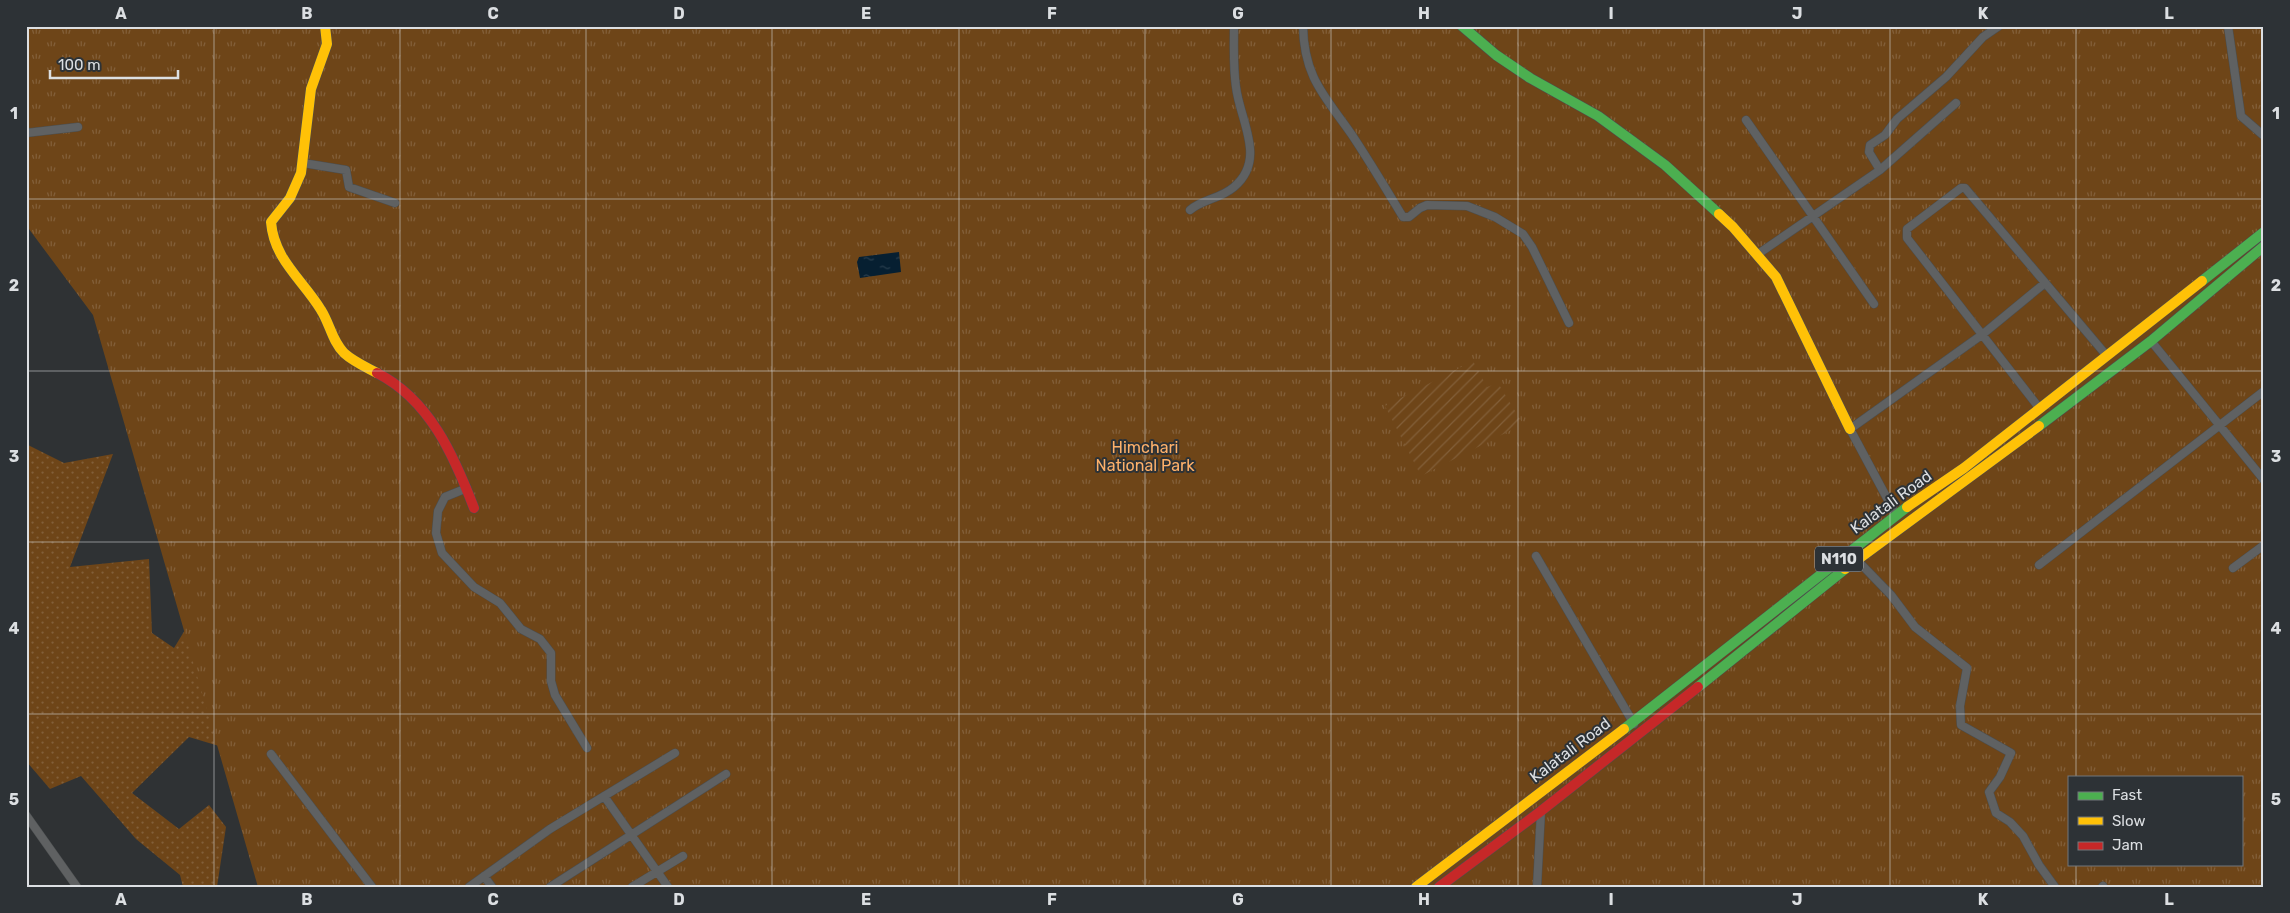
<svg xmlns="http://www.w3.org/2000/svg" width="2290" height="913" viewBox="0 0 2290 913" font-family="Rubik,sans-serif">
<defs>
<pattern id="grass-dots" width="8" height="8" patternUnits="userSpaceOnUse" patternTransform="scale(1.25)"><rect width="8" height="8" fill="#6e4518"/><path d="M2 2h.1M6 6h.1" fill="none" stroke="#825f39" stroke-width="1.8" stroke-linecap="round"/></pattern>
<pattern id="park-tufts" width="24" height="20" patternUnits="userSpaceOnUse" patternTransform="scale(1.25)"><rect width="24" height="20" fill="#6e4518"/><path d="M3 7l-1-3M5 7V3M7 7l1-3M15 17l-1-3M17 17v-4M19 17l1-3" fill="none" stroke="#825f39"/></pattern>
<pattern id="garden-furrows" width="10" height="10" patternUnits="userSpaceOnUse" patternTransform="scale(1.25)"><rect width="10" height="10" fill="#6e4518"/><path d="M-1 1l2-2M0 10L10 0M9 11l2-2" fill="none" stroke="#825f39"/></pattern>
<pattern id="water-ripples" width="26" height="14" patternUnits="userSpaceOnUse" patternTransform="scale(1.25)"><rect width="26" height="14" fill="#061f31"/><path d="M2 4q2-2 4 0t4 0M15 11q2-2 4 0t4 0" fill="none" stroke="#2a3f4f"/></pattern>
</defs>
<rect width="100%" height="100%" fill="#2f3234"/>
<path fill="url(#grass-dots)" d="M26,444L64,463L113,454L70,567L149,559L152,633L174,648L249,525L229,749L189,737L132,793L179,829L209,805L226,827L217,887H183L180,875L136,839L81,776L50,789L26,761Z"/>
<path fill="url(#park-tufts)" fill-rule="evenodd" d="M26,26H2264V887H258L93,315L26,225ZM2069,777H2241V864H2069Z"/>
<path fill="url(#garden-furrows)" d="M1473,361L1487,387L1498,383L1523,424L1421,476L1385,406Z"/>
<path fill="url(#water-ripples)" d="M899,252L901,272L860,278L857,262L859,257Z"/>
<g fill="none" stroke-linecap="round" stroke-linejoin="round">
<defs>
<path id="street" d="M1303,26C1304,78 1325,96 1352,135C1370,162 1386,189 1403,217H1409L1420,208L1427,205L1467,206L1495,217L1523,234L1532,247L1569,323
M2228,26L2241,116L2264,136
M1746,120L1874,304
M26,133L78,127
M303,163L346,170L349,187L395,203
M1880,170L1869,152L1870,145L1885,135L1897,119L1946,77L1983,37L1999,26
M1190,210C1203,199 1220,199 1234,187C1267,159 1240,121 1236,87C1233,67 1234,47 1234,26
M1758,254L1880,170L1956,103
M2151,341L2264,480
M2040,409L1907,238V229L1961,188H1965L2107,356
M467,488L445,497L438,511L436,533L442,553L474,587L500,603L521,629L540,639L551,653V681L555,695L587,748
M1896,515L1850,429L1983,334L2045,283
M1536,556L1634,724
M1857,560L1891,595L1915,627L1967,668L1960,706L1961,725L2011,753L2000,777L1989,792L1996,813L2010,822L2023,836L2039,865L2055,887
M2039,565L2264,391
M2233,568L2264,545
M271,754L372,887
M604,796L668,887
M26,815L77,887
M484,876L492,887
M469,887L550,829L675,753
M550,887L726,774
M632,887L683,856
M1537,887L1541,811
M2102,887L2103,886"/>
<path id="fast" d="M1462,26L1496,55L1530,78L1598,116L1665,165L1719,214
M2202,281L2264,232
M2039,426L2151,341L2264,246
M1698,687L1845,569
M1624,729L1907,507"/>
<path id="slow" d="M325,26L327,44L311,89L301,173L290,198L271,222C274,260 303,280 321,310C330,324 332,341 344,353C354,362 366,367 377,373
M1719,214L1733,227L1776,277L1850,429
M1907,507L1964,468L2202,281
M1845,569L2039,426
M1416,887L1624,729"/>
<path id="jam" d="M377,373C430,400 454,456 474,508
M1439,887L1541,811L1698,687"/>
</defs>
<use href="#street" stroke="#4b4e4f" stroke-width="9"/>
<use href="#fast" stroke="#4b4e4f" stroke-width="11"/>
<use href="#slow" stroke="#4b4e4f" stroke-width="11"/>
<use href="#jam" stroke="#4b4e4f" stroke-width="11"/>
<use href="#street" stroke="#5f6162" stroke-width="8"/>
<use href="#fast" stroke="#4caf50" stroke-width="10"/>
<use href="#slow" stroke="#ffc107" stroke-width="10"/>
<use href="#jam" stroke="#c62828" stroke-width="10"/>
</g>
<path fill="none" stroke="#dcdfe2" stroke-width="1" stroke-opacity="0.55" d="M214,26V887M400,26V887M586,26V887M772,26V887M959,26V887M1145,26V887M1331,26V887M1518,26V887M1704,26V887M1890,26V887M2076,26V777M26,199H2264M26,371H2264M26,542H2264M26,714H2264M2076,864V887"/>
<g text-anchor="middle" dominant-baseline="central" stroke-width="4" stroke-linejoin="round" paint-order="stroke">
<rect fill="#2d3236" stroke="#a8abae" stroke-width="1" x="1815" y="546.5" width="48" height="25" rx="4"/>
<g font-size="15" font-weight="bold" fill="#dcdfe2">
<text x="1839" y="559">N110</text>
</g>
<g font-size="16" fill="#feb16a" stroke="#2d3236">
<text x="1145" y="447">Himchari<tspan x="1145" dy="18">National Park</tspan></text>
</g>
<g font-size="16" fill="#dcdfe2" stroke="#2d3236">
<text transform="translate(1891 502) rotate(-36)">Kalatali Road</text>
<text transform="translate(1570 750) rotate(-37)">Kalatali Road</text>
</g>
</g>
<rect width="2290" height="913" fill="none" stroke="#2d3236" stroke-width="55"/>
<rect x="2068" y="776" width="175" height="90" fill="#2d3236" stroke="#73777b"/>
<rect x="2078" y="792" width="25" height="8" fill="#4caf50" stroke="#73777b"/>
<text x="2112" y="800" font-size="15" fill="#dcdfe2">Fast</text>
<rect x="2078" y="817" width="25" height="8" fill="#ffc107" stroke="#73777b"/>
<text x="2112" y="826" font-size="15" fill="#dcdfe2">Slow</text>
<rect x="2078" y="842" width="25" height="8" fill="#c62828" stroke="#73777b"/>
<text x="2112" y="850" font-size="15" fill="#dcdfe2">Jam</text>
<path d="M50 70v8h128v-8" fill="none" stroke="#dcdfe2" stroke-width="2.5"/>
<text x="58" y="70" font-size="15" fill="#dcdfe2" stroke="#2d3236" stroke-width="4" paint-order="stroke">100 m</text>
<rect x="28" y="28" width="2234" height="858" fill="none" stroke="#dcdfe2" stroke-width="2"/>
<g font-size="16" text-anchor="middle" font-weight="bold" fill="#dcdfe2">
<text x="121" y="19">A</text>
<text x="307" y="19">B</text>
<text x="493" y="19">C</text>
<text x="679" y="19">D</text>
<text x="866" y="19">E</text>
<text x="1052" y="19">F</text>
<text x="1238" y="19">G</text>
<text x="1424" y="19">H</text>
<text x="1611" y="19">I</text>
<text x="1797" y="19">J</text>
<text x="1983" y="19">K</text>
<text x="2169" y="19">L</text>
<text x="14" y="119">1</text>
<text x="2276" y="119">1</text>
<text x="14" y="291">2</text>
<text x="2276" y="291">2</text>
<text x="14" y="462">3</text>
<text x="2276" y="462">3</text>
<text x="14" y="634">4</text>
<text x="2276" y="634">4</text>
<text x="14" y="805">5</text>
<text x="2276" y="805">5</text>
<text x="121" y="905">A</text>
<text x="307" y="905">B</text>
<text x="493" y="905">C</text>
<text x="679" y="905">D</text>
<text x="866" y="905">E</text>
<text x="1052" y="905">F</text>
<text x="1238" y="905">G</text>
<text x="1424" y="905">H</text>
<text x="1611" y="905">I</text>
<text x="1797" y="905">J</text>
<text x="1983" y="905">K</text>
<text x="2169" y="905">L</text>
</g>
</svg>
